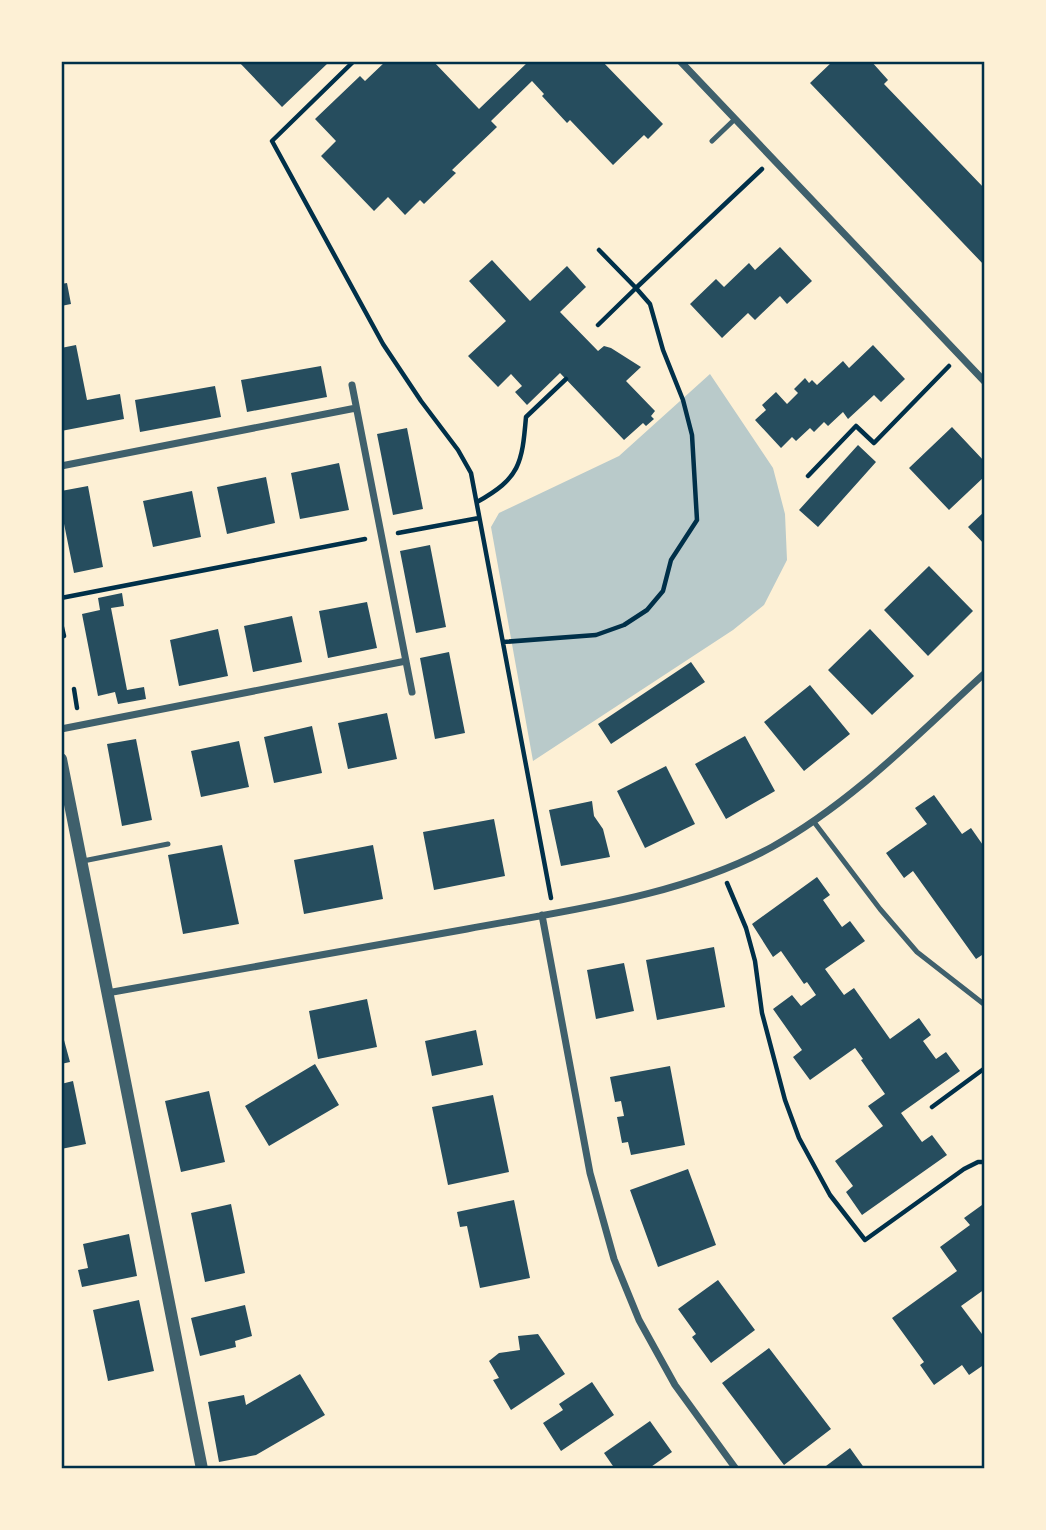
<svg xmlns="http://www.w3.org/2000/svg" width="1046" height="1530" viewBox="0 0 1046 1530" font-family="Mulish,sans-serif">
<rect width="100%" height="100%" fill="#fdf0d5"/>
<path fill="#b9caca" d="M710,374L773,468L785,514L787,560L764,605L733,630L533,761L491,527L499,513L619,456Z"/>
<path fill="#264d5e" d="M238,61H326L328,63L282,107Z
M386,61H433L479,109L529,61H602L663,124L648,139L644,135L613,165L570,120L567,123L542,96L544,94L532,81L491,121L497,127L452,170L456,173L424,204L420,200L405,215L388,197L374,211L321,156L336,141L315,119L360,76L365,81Z
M833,61H871L888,80L884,84L985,189V266L810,83Z
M780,247L812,281L787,304L780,296L755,320L748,313L722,338L690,304L716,279L724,287L749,263L755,270Z
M492,260L530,301L567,266L586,287L560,312L598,351L604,346L611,348L641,367L626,381L655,411L651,416L654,419L646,426L643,423L624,440L560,373L527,405L515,392L522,386L511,374L498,387L468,356L506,321L469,281Z
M67,283L71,304L61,306V284Z
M76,345L87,400L120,394L124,419L61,431V348Z
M873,345L905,379L881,402L874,395L848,419L843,412L828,426L824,422L814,432L810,428L796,441L792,437L781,448L755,420L766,410L762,405L776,392L787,404L798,393L794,389L805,378L809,383L812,380L817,385L843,361L849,368Z
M321,366L327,397L247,412L241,380Z
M215,386L221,417L140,432L135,400Z
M952,427L985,462V476L949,510L909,468Z
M407,428L423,509L393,515L377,434Z
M858,445L876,462L818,527L799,510Z
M339,463L349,510L300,519L291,473Z
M266,477L275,523L227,534L217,487Z
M88,486L103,567L74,573L61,509V491Z
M192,491L201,537L153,547L143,501Z
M985,511V545L968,527Z
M430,545L446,627L416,633L400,551Z
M929,566L973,611L928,656L884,610Z
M122,593L124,606L111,608L127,690L144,687L146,699L118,704L115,692L98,696L82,614L100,610L98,598Z
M367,602L377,648L328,658L319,611Z
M292,616L302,662L253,672L244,626Z
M218,629L228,676L179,686L170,640Z
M870,629L914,676L872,715L828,670Z
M449,652L465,733L435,739L420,658Z
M691,662L705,682L611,744L598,724Z
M810,685L850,734L804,771L764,722Z
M387,713L397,759L348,769L338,723Z
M312,726L322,773L274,783L264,737Z
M745,736L775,791L726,819L695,764Z
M136,739L152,820L122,826L107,744Z
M239,741L249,787L201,797L191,751Z
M666,766L695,824L645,848L617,791Z
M934,795L962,834L971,828L985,848V953L976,959L913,871L904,878L886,853L927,824L915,808Z
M592,801L594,816L603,829L610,857L561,866L549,810Z
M494,819L505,876L434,890L423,832Z
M222,845L239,924L183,934L168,855Z
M373,845L383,899L304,914L294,860Z
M817,877L830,895L823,900L842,927L850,921L865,941L825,969L844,995L854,988L890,1039L919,1018L931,1035L923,1041L936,1059L946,1052L960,1071L901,1113L922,1142L932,1135L947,1155L862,1215L846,1192L853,1186L835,1161L883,1126L868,1106L885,1094L861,1060L863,1059L855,1048L810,1080L793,1057L802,1050L773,1009L792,995L801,1006L816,995L807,982L804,984L781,951L773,957L752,924Z
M714,947L725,1007L657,1020L646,960Z
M624,963L634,1011L596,1019L587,970Z
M367,999L377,1047L318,1059L309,1011Z
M61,1029L70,1062L61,1064Z
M476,1030L483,1065L432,1076L425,1041Z
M315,1064L339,1105L269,1146L245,1106Z
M670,1066L685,1145L631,1155L628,1142L622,1143L617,1117L624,1116L621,1101L615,1102L610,1077Z
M73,1081L86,1144L61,1149V1084Z
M209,1091L225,1162L181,1172L165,1101Z
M493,1095L509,1172L448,1185L432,1107Z
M688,1169L716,1245L658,1267L630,1190Z
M514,1200L530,1278L480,1288L467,1226L460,1227L457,1212Z
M231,1204L245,1273L205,1282L191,1213Z
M982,1205L985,1210V1289L961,1306L982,1334L985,1332V1364L969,1375L962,1365L934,1385L920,1365L924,1362L892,1318L957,1271L940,1247L970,1225L964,1218Z
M129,1234L137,1276L82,1287L78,1270L88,1268L83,1244Z
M718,1280L755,1330L711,1363L692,1337L696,1334L678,1309Z
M139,1300L154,1371L108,1381L93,1310Z
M245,1305L252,1336L235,1341L236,1347L200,1356L191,1318Z
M538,1334L565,1374L511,1410L493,1380L499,1378L489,1361L499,1353L520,1350L518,1336Z
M769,1348L831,1429L784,1465L722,1383Z
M300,1374L325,1415L256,1455L219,1462L208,1402L244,1395L246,1405Z
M592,1382L614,1415L561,1451L543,1423L563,1410L559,1404Z
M650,1421L672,1452L648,1469H615L604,1453Z
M850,1448L865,1469H822Z"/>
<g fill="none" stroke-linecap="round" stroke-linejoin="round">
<path stroke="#003049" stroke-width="4.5" d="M354,61L272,141L383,344L421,401L458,450L471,473L551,898
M598,325L636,288L599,250
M808,476L856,426L874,443L949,366
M477,502C520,478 522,464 526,417L566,379
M398,533L479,518
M61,598L365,539
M61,623L64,636
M503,642L596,635L624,625L647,610L663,591L671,560L697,520L692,435L683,400L663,350L650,304L636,288L762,169
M74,689L77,708
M727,883L746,928L755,961L762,1013L785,1100L799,1138L830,1195L865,1240L964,1169L978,1162H985
M932,1107L985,1068"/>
<path stroke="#3f606c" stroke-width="5" d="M712,141L735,119
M814,822L880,909L917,952L985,1005
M83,861L168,844"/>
<path stroke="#3f606c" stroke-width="7" d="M680,61L985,382
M352,385L412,692
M61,466L356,408
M61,729L406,661
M542,915L590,1173L614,1259L639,1320L675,1385L736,1469
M107,993C227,972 347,950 467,929C569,910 680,897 772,847C853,802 917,735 985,673"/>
<path stroke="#3f606c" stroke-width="12" d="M61,759L202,1469"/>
</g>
<rect width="1046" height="1530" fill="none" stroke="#fdf0d5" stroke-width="126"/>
<rect x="63" y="63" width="920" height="1404" fill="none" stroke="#003049" stroke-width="2.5"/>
</svg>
